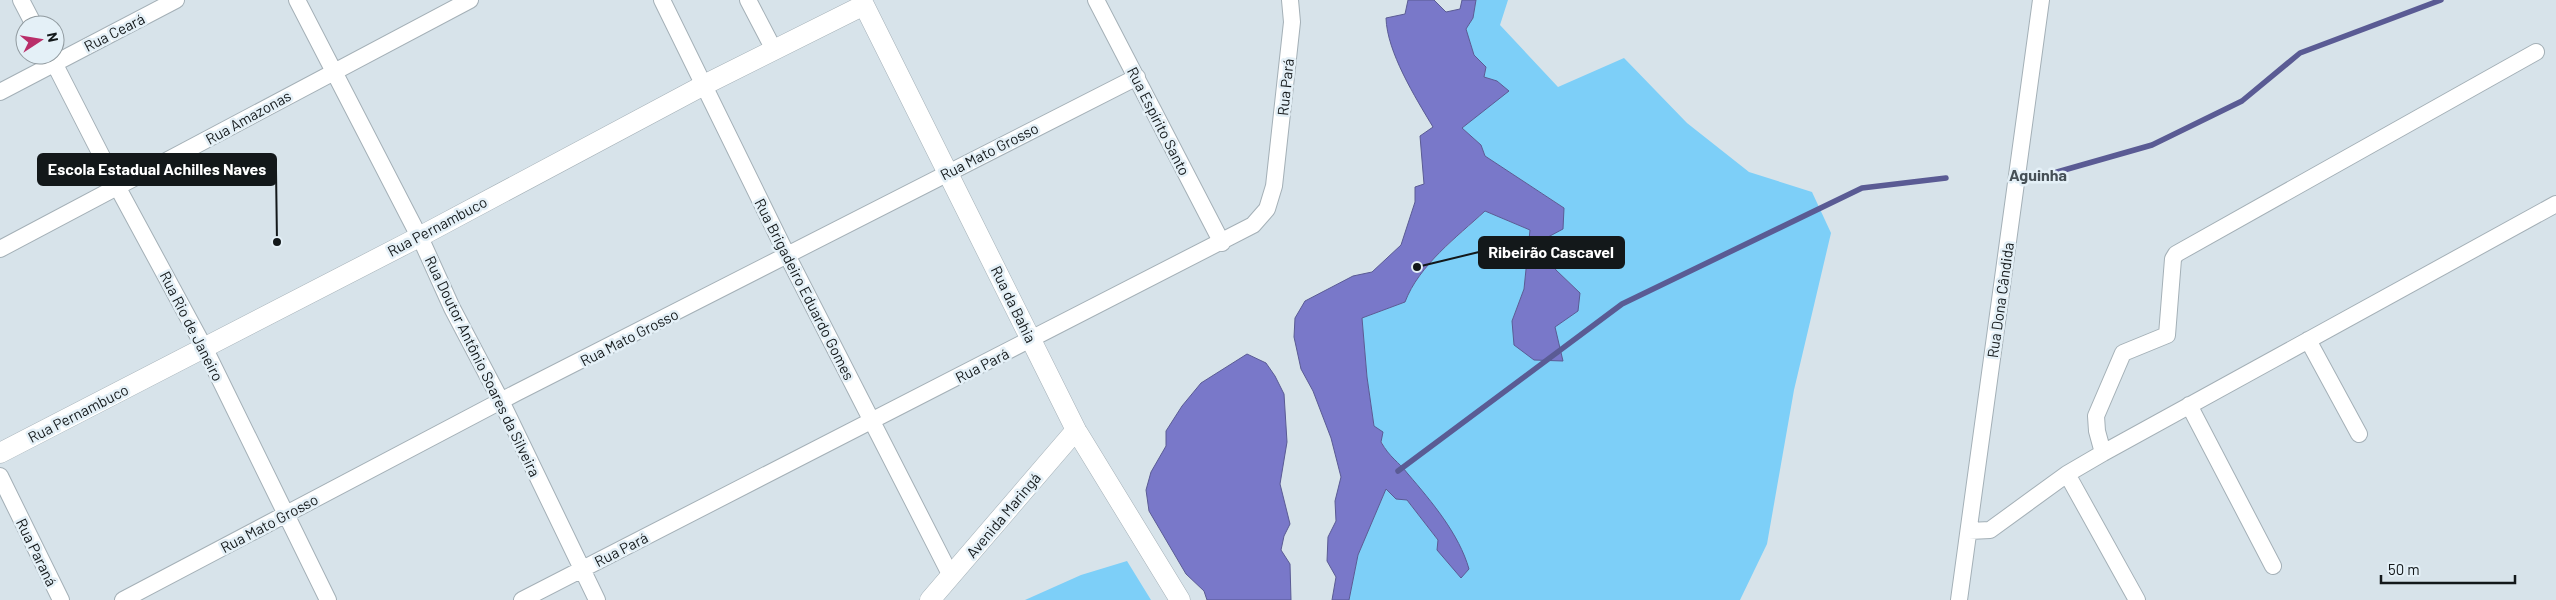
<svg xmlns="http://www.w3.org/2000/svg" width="2556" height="600" viewBox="0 0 2556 600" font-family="Barlow,sans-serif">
<rect width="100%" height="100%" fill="#d7e3ea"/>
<path fill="#7dcff8" d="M1476,0H1508L1500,25L1558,87L1624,58L1687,123L1749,172L1812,192L1831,233L1794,390L1767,544L1740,600H1349L1358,555L1386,489L1407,500L1438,540L1460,577L1439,514L1401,466L1389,457L1374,426L1367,377L1362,318L1405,302C1419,265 1457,238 1485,211L1530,230L1524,289L1512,321L1563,360L1554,327L1580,293L1556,270L1543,254L1548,237L1564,208L1485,156L1481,145L1462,128L1508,91L1497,81L1484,77L1486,67L1474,55L1466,29L1473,18Z
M1127,561L1151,600H1025L1081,575Z"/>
<path fill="#7978c9" stroke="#5a5b94" d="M1408,0H1434L1446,12L1460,9L1462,0H1476L1473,18L1466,29L1474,55L1486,67L1484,77L1497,81L1509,91L1462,128L1481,145L1485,156L1564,208L1563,229L1548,237L1544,254L1556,270L1580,293L1578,311L1555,327L1563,361L1534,360L1514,345L1512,321L1524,289L1530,230L1485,211C1457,237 1419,265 1405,302L1362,318L1367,377L1374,426L1383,432L1381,442C1390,458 1398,461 1408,474C1432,502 1459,534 1469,569L1461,578L1437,550L1438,540L1407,500L1396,499L1386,489L1358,555L1349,600H1332L1336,577L1327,561L1328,537L1336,521L1335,501L1341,477L1331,438L1313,391L1301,369L1294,337L1295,318L1305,301L1353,276L1372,272L1401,245L1415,202V187L1424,184L1420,136L1433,127C1415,97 1387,52 1386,18L1405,14Z
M1247,354L1266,363L1275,376L1284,394L1287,442L1280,484L1290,524L1284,536L1281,550L1290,564L1291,600H1207L1204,591L1186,574L1149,511L1146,490L1151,472L1166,446V431L1182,406L1201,383Z"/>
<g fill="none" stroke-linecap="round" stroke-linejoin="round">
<path stroke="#5a5b94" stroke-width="5.5" d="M2036,178L2152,145L2242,101L2300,53L2441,0
M1398,471L1622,304L1862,188L1946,178"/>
<defs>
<path id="minor" d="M21,0L34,25
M297,0L424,246L452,308L501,401L597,600
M662,0L788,257L951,576
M748,0L774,50
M1096,0L1222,243
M50,55L118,188L204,347L328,600
M0,92L176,0
M0,249L470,0
M2308,340L2359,434
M2189,405L2273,566
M2103,453L2097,431L2096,416L2123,353L2167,335L2173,259L2176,254L2536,52
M2067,474L2137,600
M0,476L61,600
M1969,531L1990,530L2067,474L2103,453L2556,204
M123,600L516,393L1137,77
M522,600L1253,225L1267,209L1274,186L1292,22L1290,0
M1959,600L2041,0"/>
<path id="tertiary" d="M0,453L419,237L704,85L864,5L1076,430L1180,600
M930,600L1076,430"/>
</defs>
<use href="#minor" stroke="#a4b0b7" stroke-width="18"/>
<use href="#tertiary" stroke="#a4b0b7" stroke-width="21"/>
<use href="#minor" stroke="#fff" stroke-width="16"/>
<use href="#tertiary" stroke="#fff" stroke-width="20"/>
</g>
<g text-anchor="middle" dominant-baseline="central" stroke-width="5" stroke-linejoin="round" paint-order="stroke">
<g font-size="15" fill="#13181a" stroke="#e4f0f7">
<text transform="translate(114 32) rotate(-27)">Rua Ceará</text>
<text transform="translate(1285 87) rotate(-84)">Rua Pará</text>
<text transform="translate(248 117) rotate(-29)">Rua Amazonas</text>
<text transform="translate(1159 121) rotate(63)">Rua Espírito Santo</text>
<text transform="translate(989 151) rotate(-27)">Rua Mato Grosso</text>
<text transform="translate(437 226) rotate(-28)">Rua Pernambuco</text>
<text transform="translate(805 289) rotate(63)">Rua Brigadeiro Eduardo Gomes</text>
<text transform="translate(2000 300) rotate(-82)">Rua Dona Cândida</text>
<text transform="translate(1014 304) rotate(64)">Rua da Bahia</text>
<text transform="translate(192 326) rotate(63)">Rua Rio de Janeiro</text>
<text transform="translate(629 337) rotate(-27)">Rua Mato Grosso</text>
<text transform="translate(982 365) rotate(-27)">Rua Pará</text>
<text transform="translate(483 366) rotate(64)">Rua Doutor Antônio Soares da Silveira</text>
<text transform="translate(78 413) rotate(-27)">Rua Pernambuco</text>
<text transform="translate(1003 515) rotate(-50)">Avenida Maringá</text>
<text transform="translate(269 523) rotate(-28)">Rua Mato Grosso</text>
<text transform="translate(621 549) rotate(-27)">Rua Pará</text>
<text transform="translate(37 552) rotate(64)">Rua Paraná</text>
</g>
<g font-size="16" font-weight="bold" fill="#465056" stroke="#e4f0f7">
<text x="2038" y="174">Aguinha</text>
</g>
</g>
<path fill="none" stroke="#13181a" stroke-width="2" d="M277 242L276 170M1417 267L1479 252"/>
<g fill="#13181a" stroke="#e4f0f7" stroke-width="2">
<circle cx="277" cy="242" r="5"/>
<circle cx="1417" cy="267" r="5"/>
</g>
<g fill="#13181a" stroke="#13181a" stroke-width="2">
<rect x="38" y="154" width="238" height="31" rx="5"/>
<rect x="1479" y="237" width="145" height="31" rx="5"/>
</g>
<g font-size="16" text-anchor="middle" font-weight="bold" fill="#fff">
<text x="157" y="175">Escola Estadual Achilles Naves</text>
<text x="1551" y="258">Ribeirão Cascavel</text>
</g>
<g transform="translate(40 40) rotate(78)"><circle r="24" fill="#e4f0f7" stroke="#909a9f"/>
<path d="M0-4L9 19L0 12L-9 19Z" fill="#b92e69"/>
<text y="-8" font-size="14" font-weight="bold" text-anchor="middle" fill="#13181a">N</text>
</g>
<path d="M2381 575v8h134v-8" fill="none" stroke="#13181a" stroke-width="2.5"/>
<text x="2388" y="575" font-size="15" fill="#13181a" stroke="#e4f0f7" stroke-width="4" paint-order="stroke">50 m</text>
</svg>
